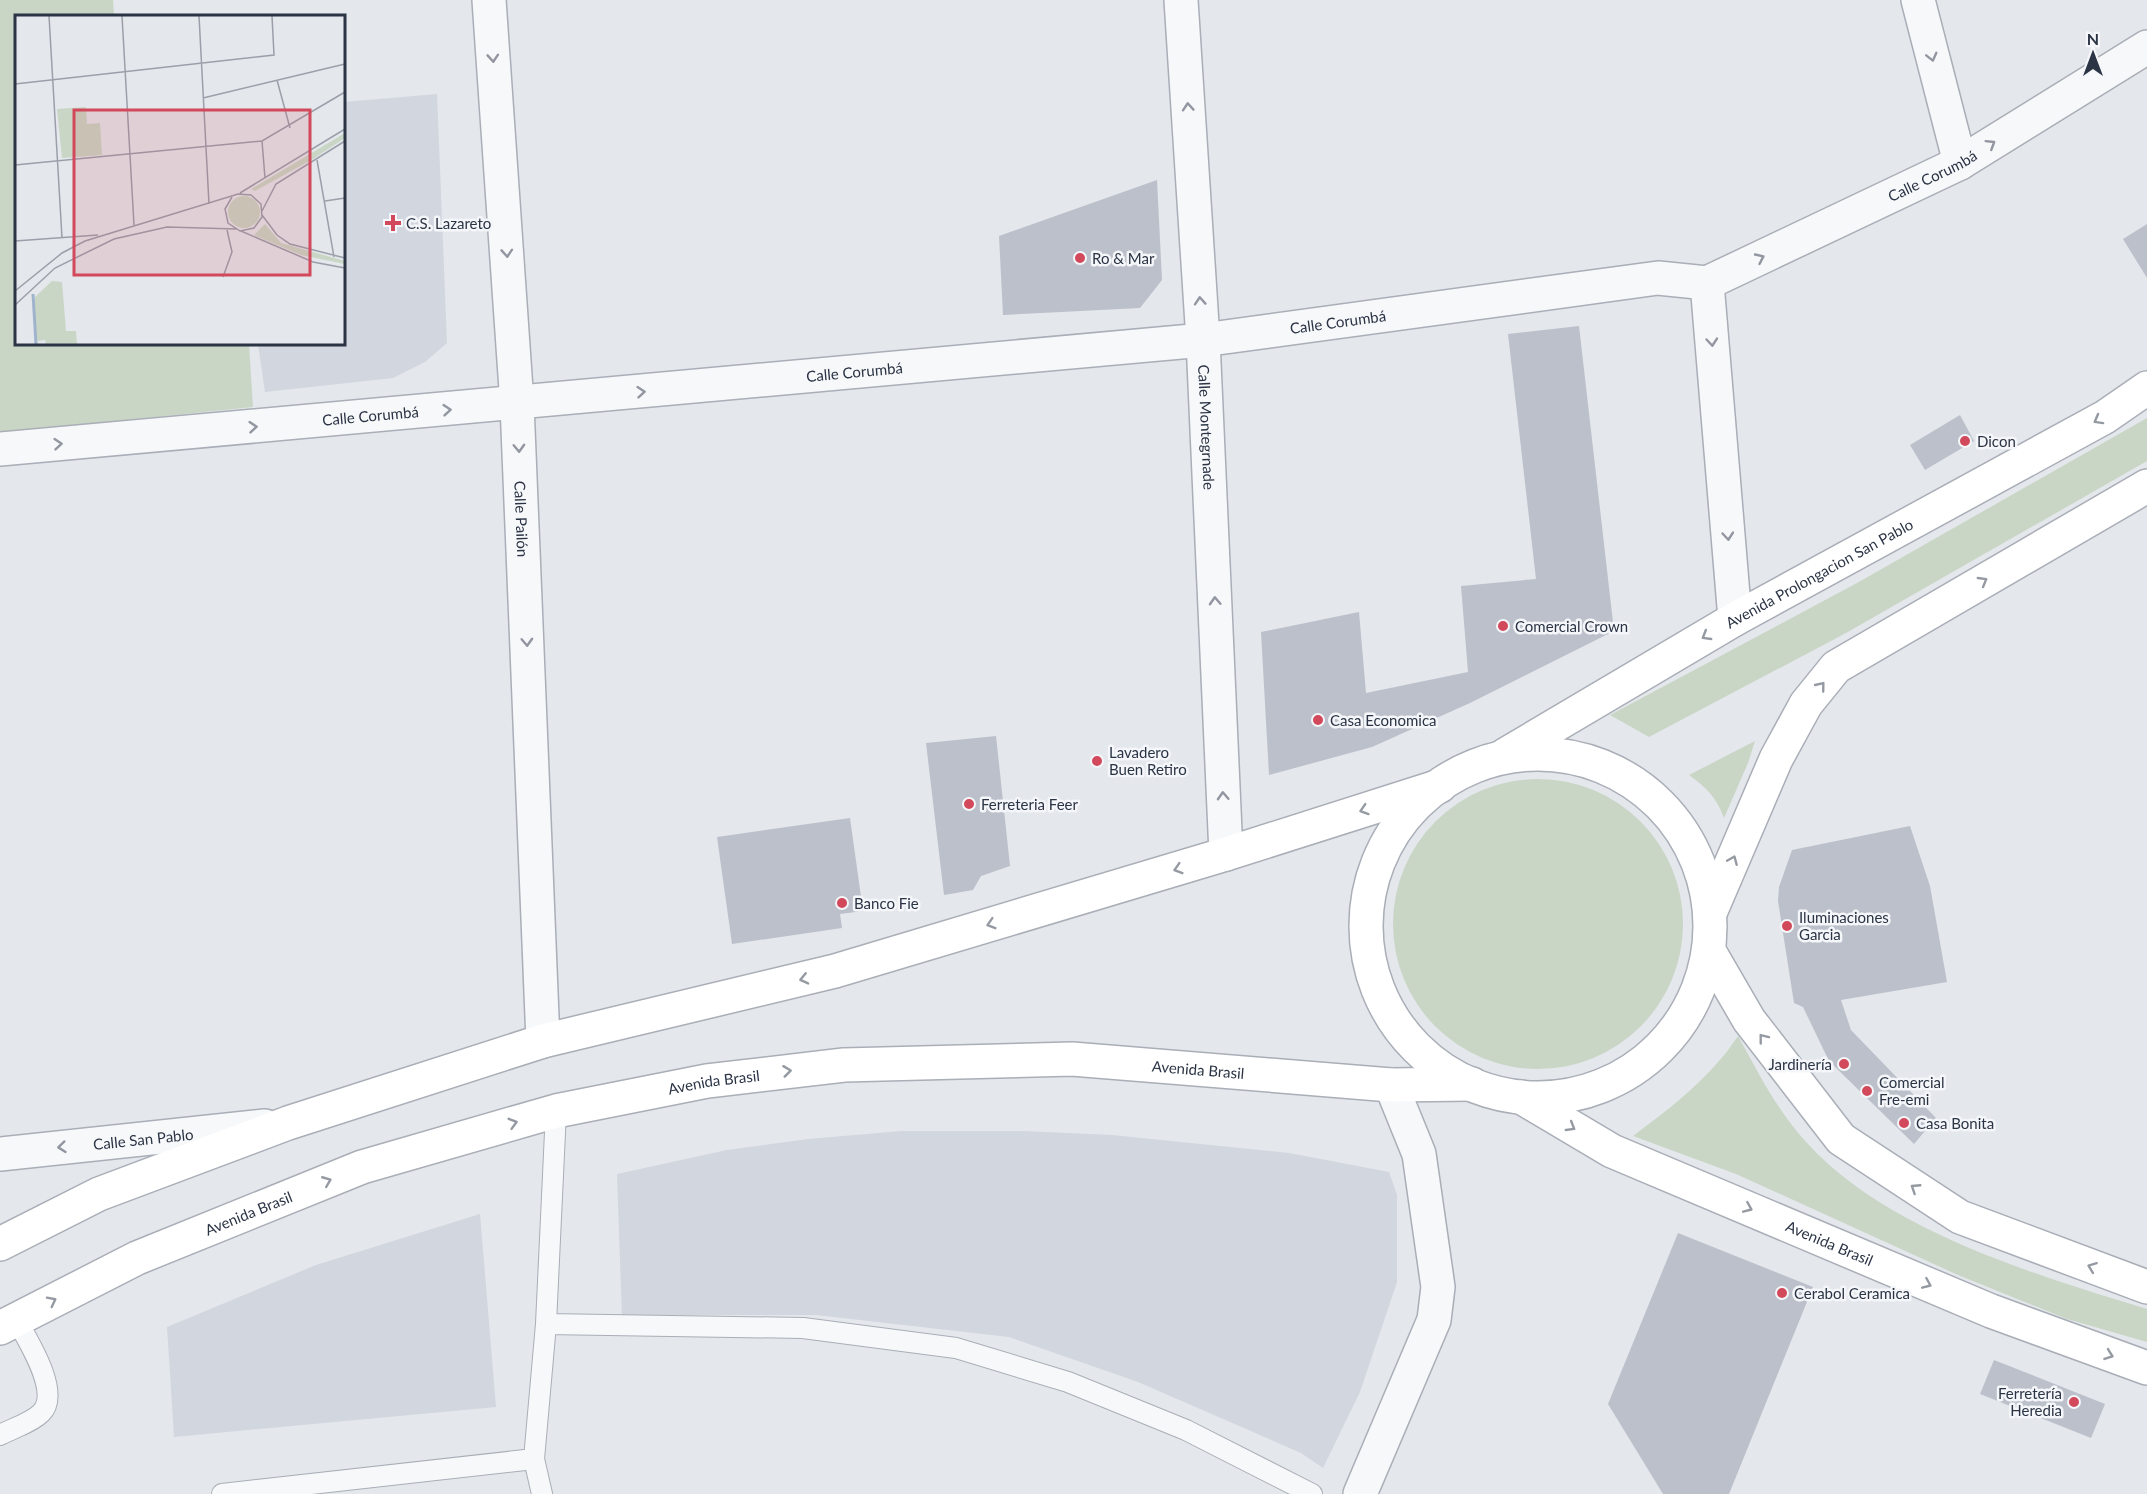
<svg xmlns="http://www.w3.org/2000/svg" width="2147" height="1494" viewBox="0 0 2147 1494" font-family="Lato,sans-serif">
<rect width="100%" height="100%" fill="#e4e7ec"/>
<path fill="#d2d6de" d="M437,94L447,343L425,362L393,378L265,392L258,344H344V102Z
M902,1131H1023L1112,1135L1289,1153L1389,1172L1397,1195V1282L1360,1392L1323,1468L1301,1453L1138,1382L1009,1337L816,1315H682L622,1319L617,1174L727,1150L808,1139Z
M480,1214L496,1407L174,1437L167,1327L316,1265Z"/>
<path fill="#c9d6c5" d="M0,0H113L114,16H16V344H249L253,407L0,433Z
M2147,418V461L1846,633L1649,737L1610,715L1857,583Z
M1755,741L1748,763L1724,818C1717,798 1706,787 1689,775Z
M1393 924a145 145 0 1 1 290 0a145 145 0 1 1-290 0Z
M1738,1036C1759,1074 1778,1112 1807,1143C1887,1231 2036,1275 2147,1309V1342L2067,1319L1958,1275L1736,1174L1633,1136C1672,1107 1711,1077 1738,1036Z"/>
<path fill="#bbc0ca" d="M1157,180L1162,280L1140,308L1003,315L999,236Z
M2147,224V278L2123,239Z
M1579,326L1614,631L1470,703L1372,747L1269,775L1261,632L1359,612L1366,693L1468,672L1461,586L1536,579L1508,334Z
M1960,415L1974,441L1925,470L1910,445Z
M996,736L1010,866L981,876L973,890L944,895L926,743Z
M850,818L863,911L840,914L842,928L732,944L717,837Z
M1910,826L1930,886L1947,982L1841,1000L1851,1030L1936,1118L1914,1144L1829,1061L1803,1007L1794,1003L1778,901L1779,887L1792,850Z
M1678,1233L1813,1287L1729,1494H1663L1608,1404Z
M1994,1360L2105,1404L2091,1438L1980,1394Z"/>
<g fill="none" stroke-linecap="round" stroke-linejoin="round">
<defs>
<path id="lane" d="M546,1324L803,1328L956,1348L1068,1382L1186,1430L1312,1494
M0,1435C13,1428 31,1423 41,1413C62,1393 27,1339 16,1319
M222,1494L534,1459
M542,1494L534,1459L546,1324L556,1111"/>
<g id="street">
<path id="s1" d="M489,0L517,404L543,1041"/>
<path id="s2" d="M1181,0L1203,340L1226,854"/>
<path d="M1918,0L1960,163"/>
<path d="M1707,283L1735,619"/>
<path id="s3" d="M0,449L1203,340L1658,278L1707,283L1960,163L2147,47"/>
<path id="s4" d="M0,1154L265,1126"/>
<path d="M1360,1494L1434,1320L1438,1287L1419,1154L1391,1085"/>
</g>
<g id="secondary">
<circle cx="1538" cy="926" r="172"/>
<path id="s5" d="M1505,755L1735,619L2105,417L2147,388"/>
<path d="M1710,913L1776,759L1806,704L1836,667L2147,486"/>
<path d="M1709,951L1749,1020L1841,1139L1960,1217L2147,1287"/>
<path id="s6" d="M1521,1097L1612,1151L1991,1311L2147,1368"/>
<path d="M0,1244L99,1194L288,1123L543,1041L835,971L1226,854L1440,786"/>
<path id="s7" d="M0,1328L137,1258L362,1167L556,1111L707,1081L844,1065L1072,1059L1391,1085L1472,1084"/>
</g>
</defs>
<use href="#lane" stroke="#a9aeb7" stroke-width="22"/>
<use href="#street" stroke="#a9aeb7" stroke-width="36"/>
<use href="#secondary" stroke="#a9aeb7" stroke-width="36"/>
<use href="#lane" stroke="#f7f8fa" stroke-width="20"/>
<use href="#street" stroke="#f7f8fa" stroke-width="33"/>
<use href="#secondary" stroke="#fff" stroke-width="33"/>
</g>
<defs><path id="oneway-chevron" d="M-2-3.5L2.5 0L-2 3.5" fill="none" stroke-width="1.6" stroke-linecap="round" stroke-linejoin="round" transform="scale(1.5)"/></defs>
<g stroke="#9196a0">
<use href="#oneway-chevron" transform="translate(1932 57) rotate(76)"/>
<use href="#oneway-chevron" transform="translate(493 58) rotate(86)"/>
<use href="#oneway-chevron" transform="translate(1188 107) rotate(-94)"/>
<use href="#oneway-chevron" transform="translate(1991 144) rotate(-32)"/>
<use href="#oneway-chevron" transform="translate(507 253) rotate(86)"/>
<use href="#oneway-chevron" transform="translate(1760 258) rotate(-25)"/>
<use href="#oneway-chevron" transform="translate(1200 301) rotate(-94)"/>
<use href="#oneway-chevron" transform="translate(1712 342) rotate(85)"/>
<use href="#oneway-chevron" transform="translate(641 392) rotate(-5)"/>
<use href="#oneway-chevron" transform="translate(447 410) rotate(-5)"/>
<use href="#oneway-chevron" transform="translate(253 427) rotate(-5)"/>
<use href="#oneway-chevron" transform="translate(58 444) rotate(-5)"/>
<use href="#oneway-chevron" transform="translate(519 448) rotate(88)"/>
<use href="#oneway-chevron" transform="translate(1728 536) rotate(85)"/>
<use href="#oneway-chevron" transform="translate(1215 601) rotate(-93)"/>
<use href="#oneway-chevron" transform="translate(527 642) rotate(88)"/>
<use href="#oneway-chevron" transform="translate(1223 796) rotate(-93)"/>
<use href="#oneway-chevron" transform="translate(62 1147) rotate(174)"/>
</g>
<g stroke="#959aa2">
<use href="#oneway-chevron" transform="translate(2098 420) rotate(151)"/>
<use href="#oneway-chevron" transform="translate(1983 581) rotate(-30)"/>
<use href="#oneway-chevron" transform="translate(1706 636) rotate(149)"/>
<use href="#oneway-chevron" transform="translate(1821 686) rotate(-51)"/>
<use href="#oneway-chevron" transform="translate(1364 810) rotate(162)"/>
<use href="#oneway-chevron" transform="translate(1733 860) rotate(-67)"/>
<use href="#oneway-chevron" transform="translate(1178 869) rotate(163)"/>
<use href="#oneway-chevron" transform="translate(991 924) rotate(163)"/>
<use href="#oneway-chevron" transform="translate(804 979) rotate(167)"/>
<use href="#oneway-chevron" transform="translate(1763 1038) rotate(-128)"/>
<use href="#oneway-chevron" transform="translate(787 1071) rotate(-7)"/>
<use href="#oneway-chevron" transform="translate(513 1123) rotate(-16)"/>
<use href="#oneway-chevron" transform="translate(1571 1127) rotate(31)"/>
<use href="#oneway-chevron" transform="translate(327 1181) rotate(-22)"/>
<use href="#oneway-chevron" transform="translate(1915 1188) rotate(-147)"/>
<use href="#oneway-chevron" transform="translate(1748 1208) rotate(23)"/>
<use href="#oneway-chevron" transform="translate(2092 1267) rotate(-159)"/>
<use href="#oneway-chevron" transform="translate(1927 1284) rotate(23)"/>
<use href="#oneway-chevron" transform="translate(52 1301) rotate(-27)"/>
<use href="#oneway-chevron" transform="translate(2109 1355) rotate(20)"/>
</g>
<g fill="#d1495b" stroke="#f4f6f9" stroke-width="2">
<path d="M390 214h6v6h6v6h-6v6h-6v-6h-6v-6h6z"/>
<circle cx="1080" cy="258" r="6"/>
<circle cx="1965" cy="441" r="6"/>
<circle cx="1503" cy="626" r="6"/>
<circle cx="1318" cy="720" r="6"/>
<circle cx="1097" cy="761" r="6"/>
<circle cx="969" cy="804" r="6"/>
<circle cx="842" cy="903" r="6"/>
<circle cx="1787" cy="926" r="6"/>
<circle cx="1844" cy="1064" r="6"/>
<circle cx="1867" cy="1091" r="6"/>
<circle cx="1904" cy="1123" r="6"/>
<circle cx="1782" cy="1293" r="6"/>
<circle cx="2074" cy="1402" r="6"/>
</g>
<g text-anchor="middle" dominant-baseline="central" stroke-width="5" stroke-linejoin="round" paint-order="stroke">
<g font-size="15" fill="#2b3445" stroke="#f4f6f9">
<text stroke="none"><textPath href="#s3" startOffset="1966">Calle Corumbá</textPath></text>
<text stroke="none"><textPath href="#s3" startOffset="1344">Calle Corumbá</textPath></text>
<text stroke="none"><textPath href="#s3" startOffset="858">Calle Corumbá</textPath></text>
<text stroke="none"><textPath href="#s3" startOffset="372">Calle Corumbá</textPath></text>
<text stroke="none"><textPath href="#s2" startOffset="428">Calle Montegrnade</textPath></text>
<text stroke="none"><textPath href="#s1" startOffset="520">Calle Pailón</textPath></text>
<text stroke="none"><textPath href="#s5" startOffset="363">Avenida Prolongacion San Pablo</textPath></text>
<text stroke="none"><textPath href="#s7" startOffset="1245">Avenida Brasil</textPath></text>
<text stroke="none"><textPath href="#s7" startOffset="759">Avenida Brasil</textPath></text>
<text stroke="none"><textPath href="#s4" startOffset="144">Calle San Pablo</textPath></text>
<text stroke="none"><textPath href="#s7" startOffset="274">Avenida Brasil</textPath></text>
<text stroke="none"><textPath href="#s6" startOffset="342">Avenida Brasil</textPath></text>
</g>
<g font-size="15" fill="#2b3445" stroke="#f4f6f9" text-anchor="start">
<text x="406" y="223">C.S. Lazareto</text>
<text x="1092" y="258">Ro &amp; Mar</text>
<text x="1977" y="441">Dicon</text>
<text x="1515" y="626">Comercial Crown</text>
<text x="1330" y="720">Casa Economica</text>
<text x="1109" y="752">Lavadero<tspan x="1109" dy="17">Buen Retiro</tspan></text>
<text x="981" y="804">Ferreteria Feer</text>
<text x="854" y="903">Banco Fie</text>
<text x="1799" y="917">Iluminaciones<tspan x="1799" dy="17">Garcia</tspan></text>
<text x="1832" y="1064" text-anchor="end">Jardinería</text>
<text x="1879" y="1082">Comercial<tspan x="1879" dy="17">Fre-emi</tspan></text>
<text x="1916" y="1123">Casa Bonita</text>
<text x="1794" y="1293">Cerabol Ceramica</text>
<text x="2062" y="1393" text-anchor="end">Ferretería<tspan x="2062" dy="17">Heredia</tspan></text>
</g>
</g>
<g transform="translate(15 15)">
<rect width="330" height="330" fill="#e4e7ec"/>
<path d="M71,92L72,109L85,108L87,140L47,143L42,94ZM330,118V123L298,144L240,176L236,174ZM213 197a16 16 0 1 1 32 0a16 16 0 1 1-32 0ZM250,209L266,228L330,246V249L286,240L239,220ZM37,266L47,267L51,316H61L62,329H31L30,325L23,326L19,316L20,282Z" fill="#c9d6c5"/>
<path fill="none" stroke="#9fb4cc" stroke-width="3" d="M18,279L21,329"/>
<path fill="none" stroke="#9a9fa9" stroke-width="1.5" d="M34,1L47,223M107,1L119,210M184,1L194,189M262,65L275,113M0,69L259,40L257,1M188,83L330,49M247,126L250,163M302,145L319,242M0,150L247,126L330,77M225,178L330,114M310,186L330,183M247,196L261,169L330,126M247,200L262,220L275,229L330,243M226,216L298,247L330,253M0,226L83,220M208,262L217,237L212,215M0,276L47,238L70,226L223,179L236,180L246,189L247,202L239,213L225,216L213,208L210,194L217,182M0,290L40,253L99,224L152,212L221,214"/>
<path fill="#d1495b" fill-opacity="0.15" stroke="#d1495b" stroke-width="3" d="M59,95H295V260H59Z"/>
<rect width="330" height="330" fill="none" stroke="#2b3445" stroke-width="3"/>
</g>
<g transform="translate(2093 54)" stroke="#f4f6f9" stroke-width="4.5" paint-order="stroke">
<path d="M0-4.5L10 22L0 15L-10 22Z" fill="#2b3445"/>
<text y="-9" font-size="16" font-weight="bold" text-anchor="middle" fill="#2b3445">N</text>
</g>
</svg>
